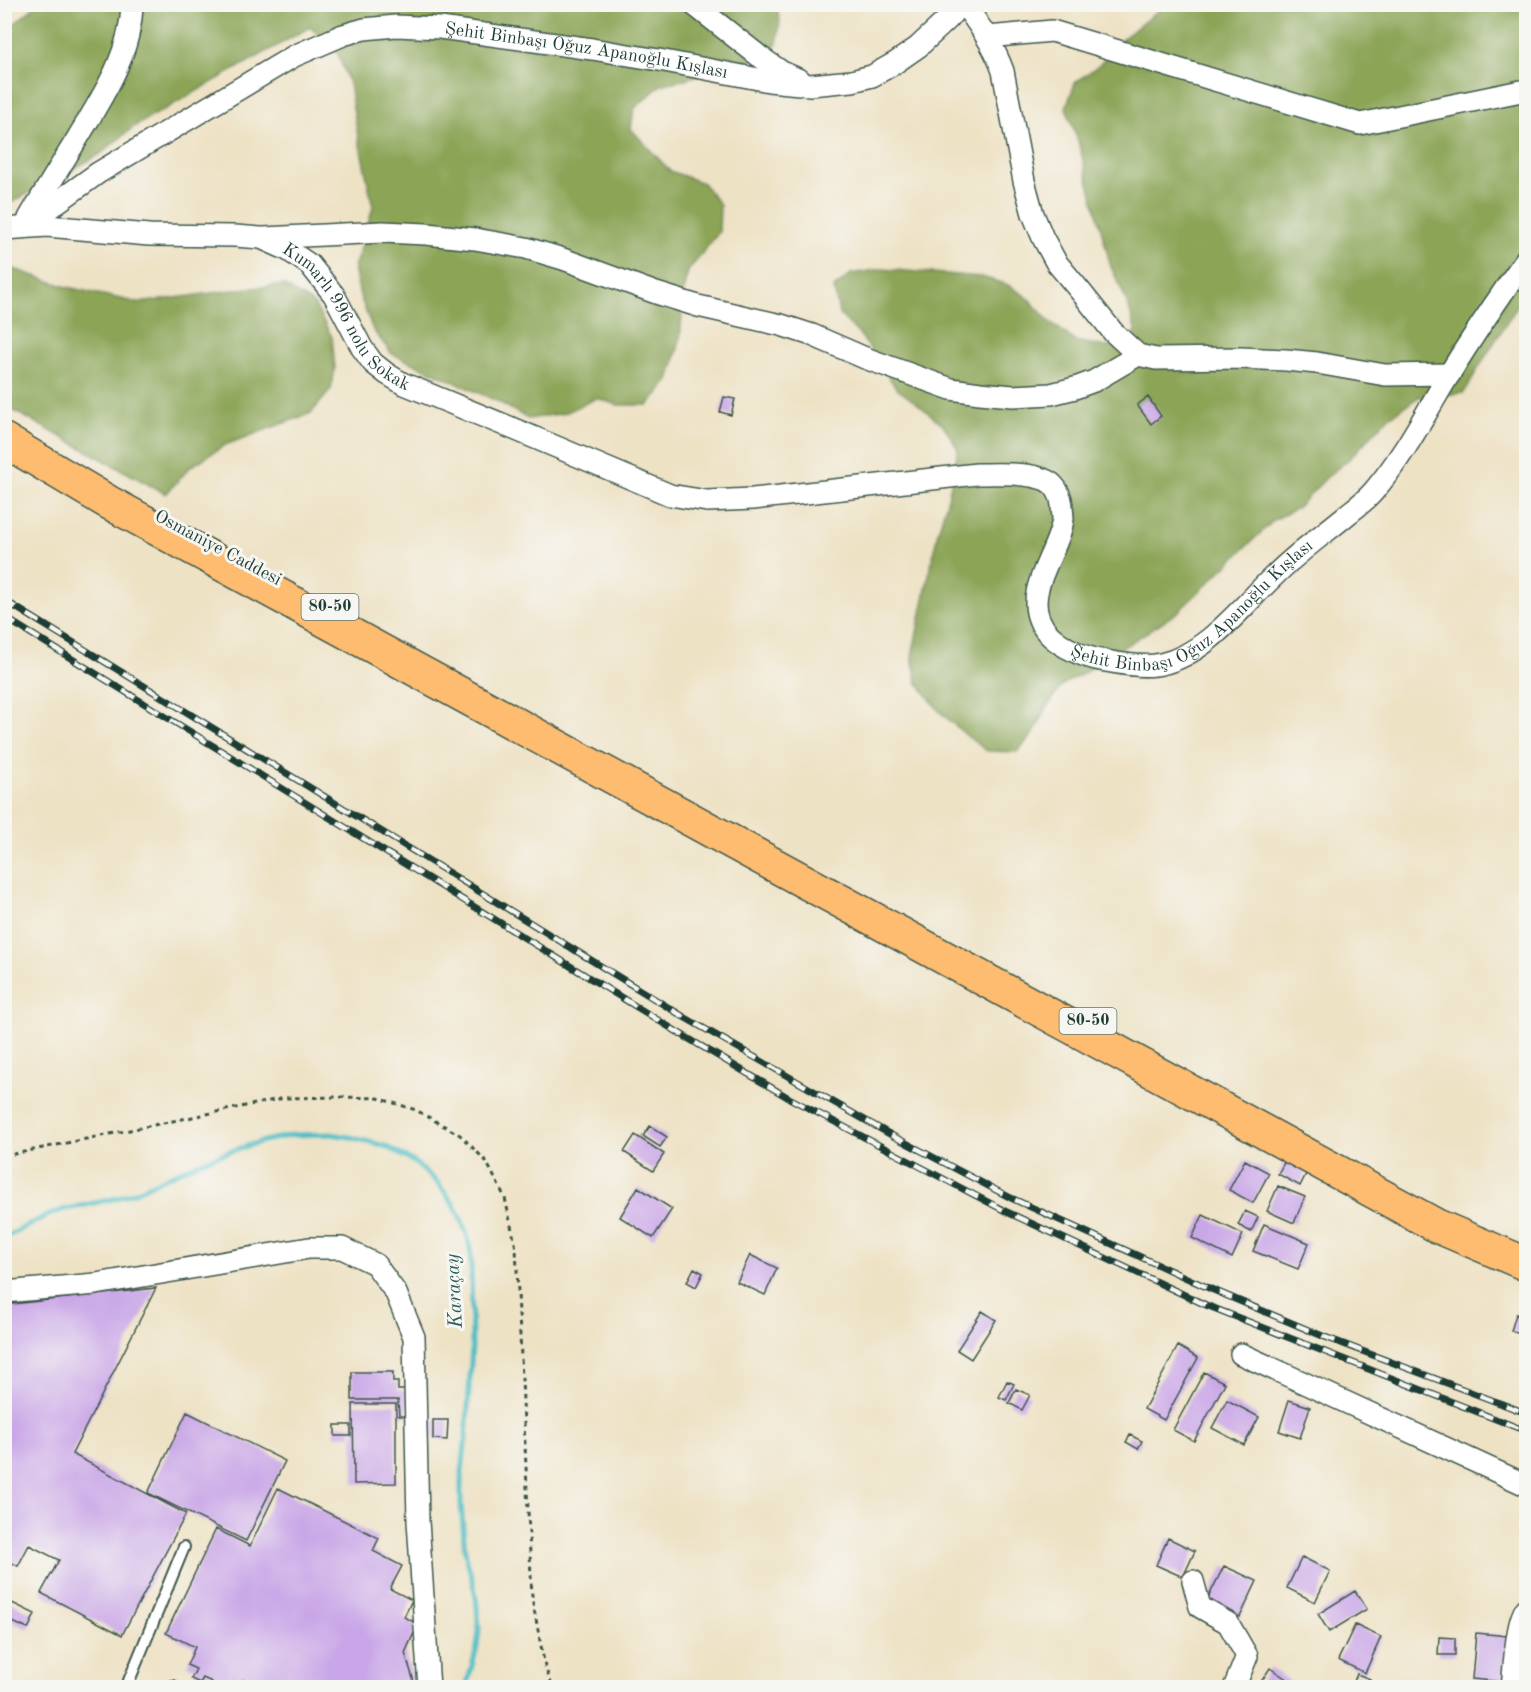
<svg xmlns="http://www.w3.org/2000/svg" width="1531" height="1692" viewBox="0 0 1531 1692" font-family="'Old Standard TT',serif">
<rect width="100%" height="100%" fill="#f6f6f2"/>
<filter id="ink" filterUnits="userSpaceOnUse"><feTurbulence type="fractalNoise" baseFrequency=".0167" numOctaves="2"/><feDisplacementMap in="SourceGraphic" scale="12" xChannelSelector="R" yChannelSelector="G"/><feConvolveMatrix kernelMatrix="1 2 1 2 8 2 1 2 1" color-interpolation-filters="sRGB"/></filter>
<filter id="wash" filterUnits="userSpaceOnUse"><feTurbulence type="fractalNoise" baseFrequency=".008" numOctaves="4" result="noise"/><feDisplacementMap in="SourceGraphic" scale="24" xChannelSelector="R" yChannelSelector="G"/><feGaussianBlur stdDeviation="1.35" result="paint"/><feColorMatrix in="noise" values="0 0 0 0 0 0 0 0 0 0 0 0 0 0 0 0 0 1.4 0 .05"/><feComposite in="paint" operator="in"/></filter>
<g filter="url(#wash)">
<rect width="100%" height="100%" fill="#eee2c5"/>
<path fill="#8ba456" stroke="#557045" stroke-width="1.5" d="M38,4H776L780,21L777,44L744,64L661,85L634,109L631,129L670,171L703,183L720,205L719,232L688,271L684,287L680,340L669,381L648,405H617L597,398L565,413L528,419L499,402L392,354L373,330L360,296L354,267L361,248L373,207L357,131L349,84L338,54L310,27L135,126L99,155L5,206L4,32Z
M1165,5H1526V291C1506,326 1483,358 1464,393L1419,397L1388,418L1351,457L1326,478L1297,508L1274,520L1178,612L1082,674L1062,685L1046,709L1034,733L1017,752L987,751L967,736L940,712L917,682L912,656L938,532L948,498L958,449L944,426L918,404L897,389L861,336L839,314L834,288L851,274L882,269L982,277L1008,285L1027,297L1049,321L1075,341L1107,347L1136,332L1128,304L1111,267L1078,141L1066,108L1075,83L1100,64L1121,40Z
M5,266L67,287L139,303L241,289L283,285L314,304L332,337L335,369L331,390L311,413L225,445L190,467L166,494L5,406Z"/>
<g fill="none" stroke-linecap="round" stroke-linejoin="round">
<path stroke="#4fbec5" stroke-width="5" d="M4,1238L44,1217L62,1210L117,1198L135,1192L195,1164L222,1154L263,1141L293,1135L331,1134L350,1137L385,1146L414,1162L437,1182L454,1205L462,1221L468,1238L471,1255L472,1347L466,1436L461,1481V1504L465,1551L476,1596L479,1630L477,1647L466,1688"/>
</g>
<g id="blocks">
<path fill="#c9a6e7" d="M724,397L735,399L731,415L720,412Z
M1148,397L1161,416L1151,424L1137,405Z
M650,1126L667,1137L660,1147L643,1136Z
M635,1135L664,1154L653,1171L624,1152Z
M1286,1159L1308,1170L1300,1186L1278,1174Z
M1245,1160L1269,1173L1253,1203L1229,1190Z
M1278,1186L1305,1197L1294,1223L1267,1211Z
M638,1187L672,1209L653,1238L620,1217Z
M1245,1211L1258,1217L1251,1232L1238,1225Z
M1203,1215L1243,1234L1232,1258L1192,1238Z
M1264,1224L1309,1243L1298,1269L1253,1251Z
M750,1255L777,1268L765,1295L737,1282Z
M694,1268L703,1273L696,1287L687,1282Z
M156,1288L72,1454L186,1514L122,1635L41,1593L59,1560L29,1545L18,1566L4,1559V1305Z
M982,1311L996,1320L971,1359L957,1350Z
M1516,1314L1526,1318V1336L1511,1331Z
M1178,1346L1198,1358L1164,1420L1144,1409Z
M352,1372H393V1382H398V1390H407V1416H399L398,1400H352Z
M1204,1372L1225,1383L1194,1441L1173,1430Z
M1007,1381L1014,1384L1006,1400L999,1397Z
M1016,1389L1030,1395L1022,1410L1009,1403Z
M1227,1400L1259,1417L1244,1445L1212,1428Z
M1289,1400L1310,1407L1300,1438L1279,1431Z
M353,1404H396V1483L354,1484Z
M187,1412L285,1461L246,1541L148,1493Z
M433,1420H448L447,1440L433,1439Z
M335,1425H351V1436H335Z
M1130,1435L1142,1441L1138,1449L1126,1442Z
M278,1488L379,1538L373,1551L402,1566L390,1589L412,1600L404,1617L418,1624L405,1653L416,1688H259L243,1680L240,1685L234,1682L232,1688H209L212,1682L203,1678L200,1683L191,1679L196,1669L187,1665L195,1647L166,1633L216,1529L250,1546Z
M1168,1538L1195,1551L1183,1577L1156,1565Z
M1302,1557L1330,1571L1315,1602L1287,1588Z
M1224,1566L1257,1581L1240,1617L1206,1602Z
M1355,1591L1367,1609L1329,1632L1318,1614Z
M4,1599L35,1614L28,1629L4,1618Z
M1355,1625L1381,1637L1365,1673L1338,1660Z
M1476,1633L1508,1636L1503,1682L1472,1679Z
M1439,1637L1455,1638V1655H1438Z
M1270,1668L1294,1684L1291,1688H1257Z
M1357,1674L1370,1679L1367,1688H1351Z"/>
</g>
</g>
<g filter="url(#ink)">
<use href="#blocks" fill-opacity="0" stroke="#3e564a" stroke-width="1.5"/>
<g fill="none" stroke-linecap="round" stroke-linejoin="round">
<defs>
<path id="service" d="M126,1688L184,1547
M171,1688L173,1686L177,1688"/>
<g id="minor">
<path d="M693,4L759,56L782,72L800,80"/>
<path d="M964,4C980,26 994,46 1003,71L1024,181L1033,214L1043,238L1056,262L1081,292L1113,332L1138,355L1156,359L1241,358L1286,360L1317,363L1385,375L1450,374"/>
<path d="M988,37L1052,31L1360,124L1521,91L1526,92"/>
<path d="M29,218C45,191 61,165 77,139C102,97 131,55 132,4"/>
<path id="s1" d="M23,227L98,173L294,56L343,35L364,29L396,26L440,28L592,49L659,60L769,81L810,85L852,81L872,76L895,63L918,47L948,19L960,4"/>
<path id="s2" d="M4,229L47,226L149,235L235,236L261,238L288,250L310,265L334,295L362,348L373,363L387,374L402,383L514,429L670,495L707,501L753,499L977,474C996,474 1039,471 1053,485C1059,491 1061,497 1062,505C1062,509 1063,515 1063,519C1059,551 1026,587 1039,619C1048,643 1083,658 1106,661C1122,664 1145,668 1161,664C1207,654 1242,606 1275,575C1298,552 1324,534 1349,513C1357,507 1366,500 1373,492C1404,456 1425,414 1450,373C1474,334 1500,296 1526,259"/>
<path d="M264,238L383,232L426,234L475,239L526,248L563,259L656,293L698,306L781,325L812,335L865,358L951,389L980,393L1013,396L1051,394L1075,388L1094,381L1138,355"/>
<path d="M4,1292L96,1284L309,1248H342L375,1264L396,1293L414,1337L418,1521L429,1688"/>
<path d="M1241,1354L1526,1485"/>
<path d="M1193,1581L1200,1607L1228,1623L1247,1656L1234,1688"/>
<path d="M1512,1688C1514,1669 1516,1622 1526,1609"/>
</g>
<path id="trunk" d="M4,440L108,502L1437,1226L1526,1264"/>
</defs>
<use href="#service" stroke="#3e564a" stroke-width="14"/>
<use href="#minor" stroke="#3e564a" stroke-width="24"/>
<use href="#trunk" stroke="#3e564a" stroke-width="36"/>
<path stroke="#3e564a" stroke-width="3" stroke-dasharray="4.5 4.5" stroke-linecap="butt" d="M4,1156L284,1098L342,1097L378,1098L416,1110L460,1135L486,1161L505,1198L516,1248L532,1598L545,1667L553,1688"/>
<use href="#service" stroke="#fff" stroke-width="10"/>
<use href="#minor" stroke="#fff" stroke-width="21"/>
<use href="#trunk" stroke="#fdbc70" stroke-width="33"/>
<defs>
<path id="rail" d="M4,600L684,1017L893,1136L1011,1198L1211,1289L1325,1337L1526,1413
M4,617L679,1033L789,1098L1007,1212L1206,1305L1526,1431"/>
</defs>
<use href="#rail" stroke="#1f3d34" stroke-width="7"/>
<use href="#rail" stroke="#f6f6f2" stroke-width="4.5" stroke-dasharray="14" stroke-linecap="butt"/>
</g>
</g>
<g text-anchor="middle" dominant-baseline="central" stroke-width="6" stroke-linejoin="round" paint-order="stroke">
<g fill="#f6f6f2" stroke="#60746d" stroke-width="1.5">
<rect x="301.5" y="594" width="57" height="26" rx="4.5"/>
<rect x="1059.5" y="1008" width="57" height="26" rx="4.5"/>
</g>
<g font-size="16" font-weight="bold" fill="#1f3d34">
<text x="330" y="607">80-50</text>
<text x="1088" y="1021">80-50</text>
</g>
<g font-size="18" fill="#1f3d34" stroke="#f6f6f2">
<text stroke="none"><textPath href="#s1" startOffset="620">Şehit Binbaşı Oğuz Apanoğlu Kışlası</textPath></text>
<text stroke="none"><textPath href="#s2" startOffset="378">Kumarlı 996 nolu Sokak</textPath></text>
<text transform="translate(218 548) rotate(28)">Osmaniye Caddesi</text>
<text stroke="none"><textPath href="#s2" startOffset="1474">Şehit Binbaşı Oğuz Apanoğlu Kışlası</textPath></text>
</g>
<g font-size="20" font-style="italic" fill="#2b5d58" stroke="#f6f6f2">
<text transform="translate(455 1291) rotate(-93)">Karaçay</text>
</g>
</g>
<rect width="1531" height="1692" fill="none" stroke="#f6f6f2" stroke-width="24"/>
</svg>
